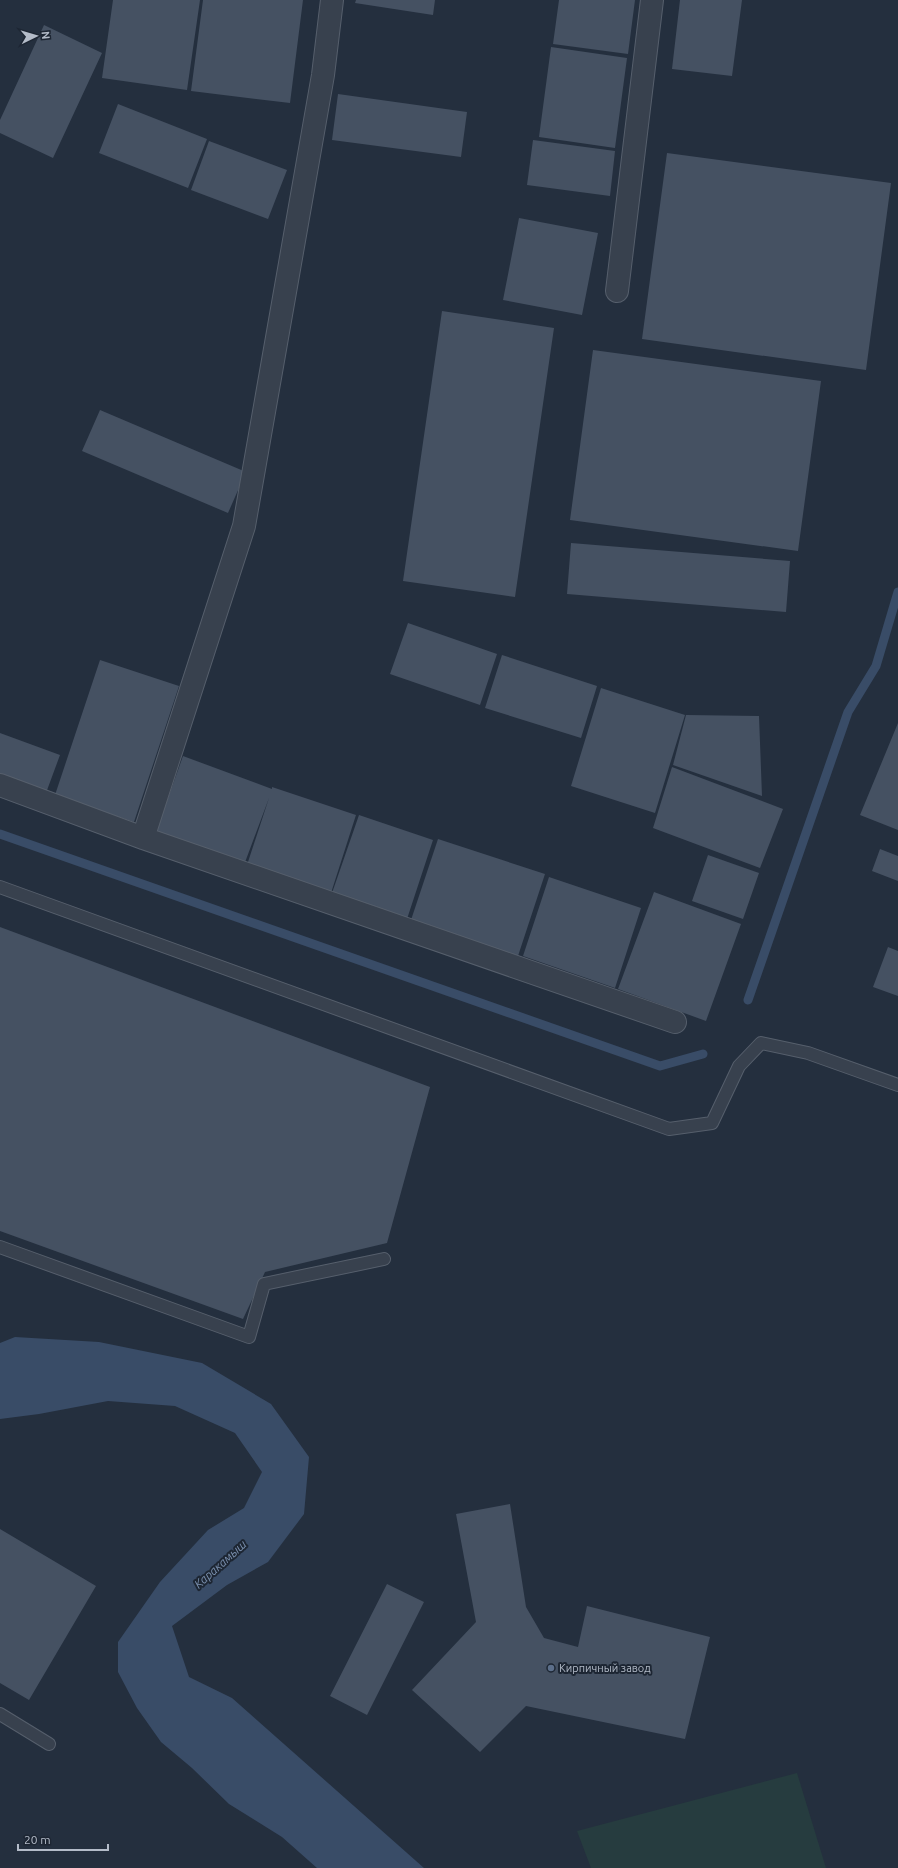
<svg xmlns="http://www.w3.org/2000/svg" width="898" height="1868" viewBox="0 0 898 1868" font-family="Ubuntu,sans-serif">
<rect width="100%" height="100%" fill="#242f3e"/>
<path fill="#263c3f" d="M797,1773L826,1868H591L577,1831Z"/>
<path fill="#394c67" d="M15,1337L99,1342L202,1363L271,1404L309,1457L304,1514L268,1562L227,1585L172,1626L189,1677L232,1698L424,1868H317L282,1837L229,1804L192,1768L161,1742L137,1708L118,1672V1642L160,1582L208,1530L244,1508L262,1472L235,1433L175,1406L108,1401L39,1414L0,1419V1343Z"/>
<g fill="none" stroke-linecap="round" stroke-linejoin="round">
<path stroke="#394c67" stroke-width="9" d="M0,834L660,1066L703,1054
M748,1000L848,712L876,666L898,592"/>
</g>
<path fill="#455162" d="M113,0H200L187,90L102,78Z
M203,0H303L290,103L191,91Z
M356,0H435L433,15L355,3Z
M559,0H635L628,54L553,44Z
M680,0H742L732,76L672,69Z
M44,25L102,53L53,158L0,133V120Z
M551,47L627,58L615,148L539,137Z
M338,94L467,112L461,157L332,140Z
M118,104L207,139L188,188L99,153Z
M533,140L615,151L610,196L527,185Z
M209,141L287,170L268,219L191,190Z
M667,153L891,183L866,370L642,339Z
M519,218L598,233L582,315L503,300Z
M442,311L554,328L515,597L403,581Z
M593,350L821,381L798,551L570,520Z
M100,410L246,472L228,513L82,451Z
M571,543L790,561L786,612L567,594Z
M408,623L497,654L480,705L390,674Z
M502,655L597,686L581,738L485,708Z
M100,660L179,686L134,822L55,795Z
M601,688L685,715L655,813L571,786Z
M686,715L759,716L762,796L673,765Z
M898,723V830L860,815Z
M0,733L60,755L46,793L0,776Z
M183,756L272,789V787L356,815L331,893L247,865L269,798L244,865L156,832Z
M672,767L783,809L760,868L653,828Z
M359,815L433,840L407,919L332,893Z
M438,839L545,874L518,956L411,920Z
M880,849L898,856V881L872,871Z
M708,855L759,873L743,919L692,901Z
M549,877L641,908L615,988L523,956Z
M654,892L741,924L706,1021L618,989Z
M0,927L430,1087L387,1243L265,1272L243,1319L0,1231Z
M888,947L898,951V996L873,987Z
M510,1504L526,1607L544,1638L578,1647L587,1606L710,1637L685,1739L526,1706L480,1752L412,1690L476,1622L456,1514Z
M0,1529L96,1586L29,1700L0,1683Z
M387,1584L424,1602L367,1715L330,1696Z"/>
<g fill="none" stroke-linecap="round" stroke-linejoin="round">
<defs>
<path id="service" d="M0,887L669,1129L712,1123L739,1066L761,1043L808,1053L898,1085
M0,1247L249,1337L264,1284L384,1259
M0,1714L49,1744"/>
<path id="minor" d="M617,291L652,0
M0,785L143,838L675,1022
M143,838L244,526L323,75L332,0"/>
</defs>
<use href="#service" stroke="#565f6c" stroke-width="14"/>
<use href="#minor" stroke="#565f6c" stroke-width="24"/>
<use href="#service" stroke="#38414e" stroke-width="12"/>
<use href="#minor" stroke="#38414e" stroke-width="22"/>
</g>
<circle fill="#5c6f8a" stroke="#1d2633" stroke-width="1.5" cx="551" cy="1668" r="4"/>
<g text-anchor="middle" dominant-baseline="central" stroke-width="4" stroke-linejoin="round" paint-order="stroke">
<g font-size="11" fill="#b4bcc9" stroke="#1d2633" text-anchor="start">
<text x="559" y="1668">Кирпичный завод</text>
</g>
<g font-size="12" font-style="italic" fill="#7c92b1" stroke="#1d2633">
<text transform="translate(220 1564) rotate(-42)">Каракамыш</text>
</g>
</g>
<g transform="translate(36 36) rotate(85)" stroke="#1d2633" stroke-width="3" paint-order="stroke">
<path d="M0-3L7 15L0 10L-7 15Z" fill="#b4bcc9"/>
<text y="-6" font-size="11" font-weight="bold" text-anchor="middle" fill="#b4bcc9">N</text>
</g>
<path d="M18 1844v6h90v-6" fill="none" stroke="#b4bcc9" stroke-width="2"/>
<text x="24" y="1844" font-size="12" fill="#b4bcc9" stroke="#1d2633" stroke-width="3" paint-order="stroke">20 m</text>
</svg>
